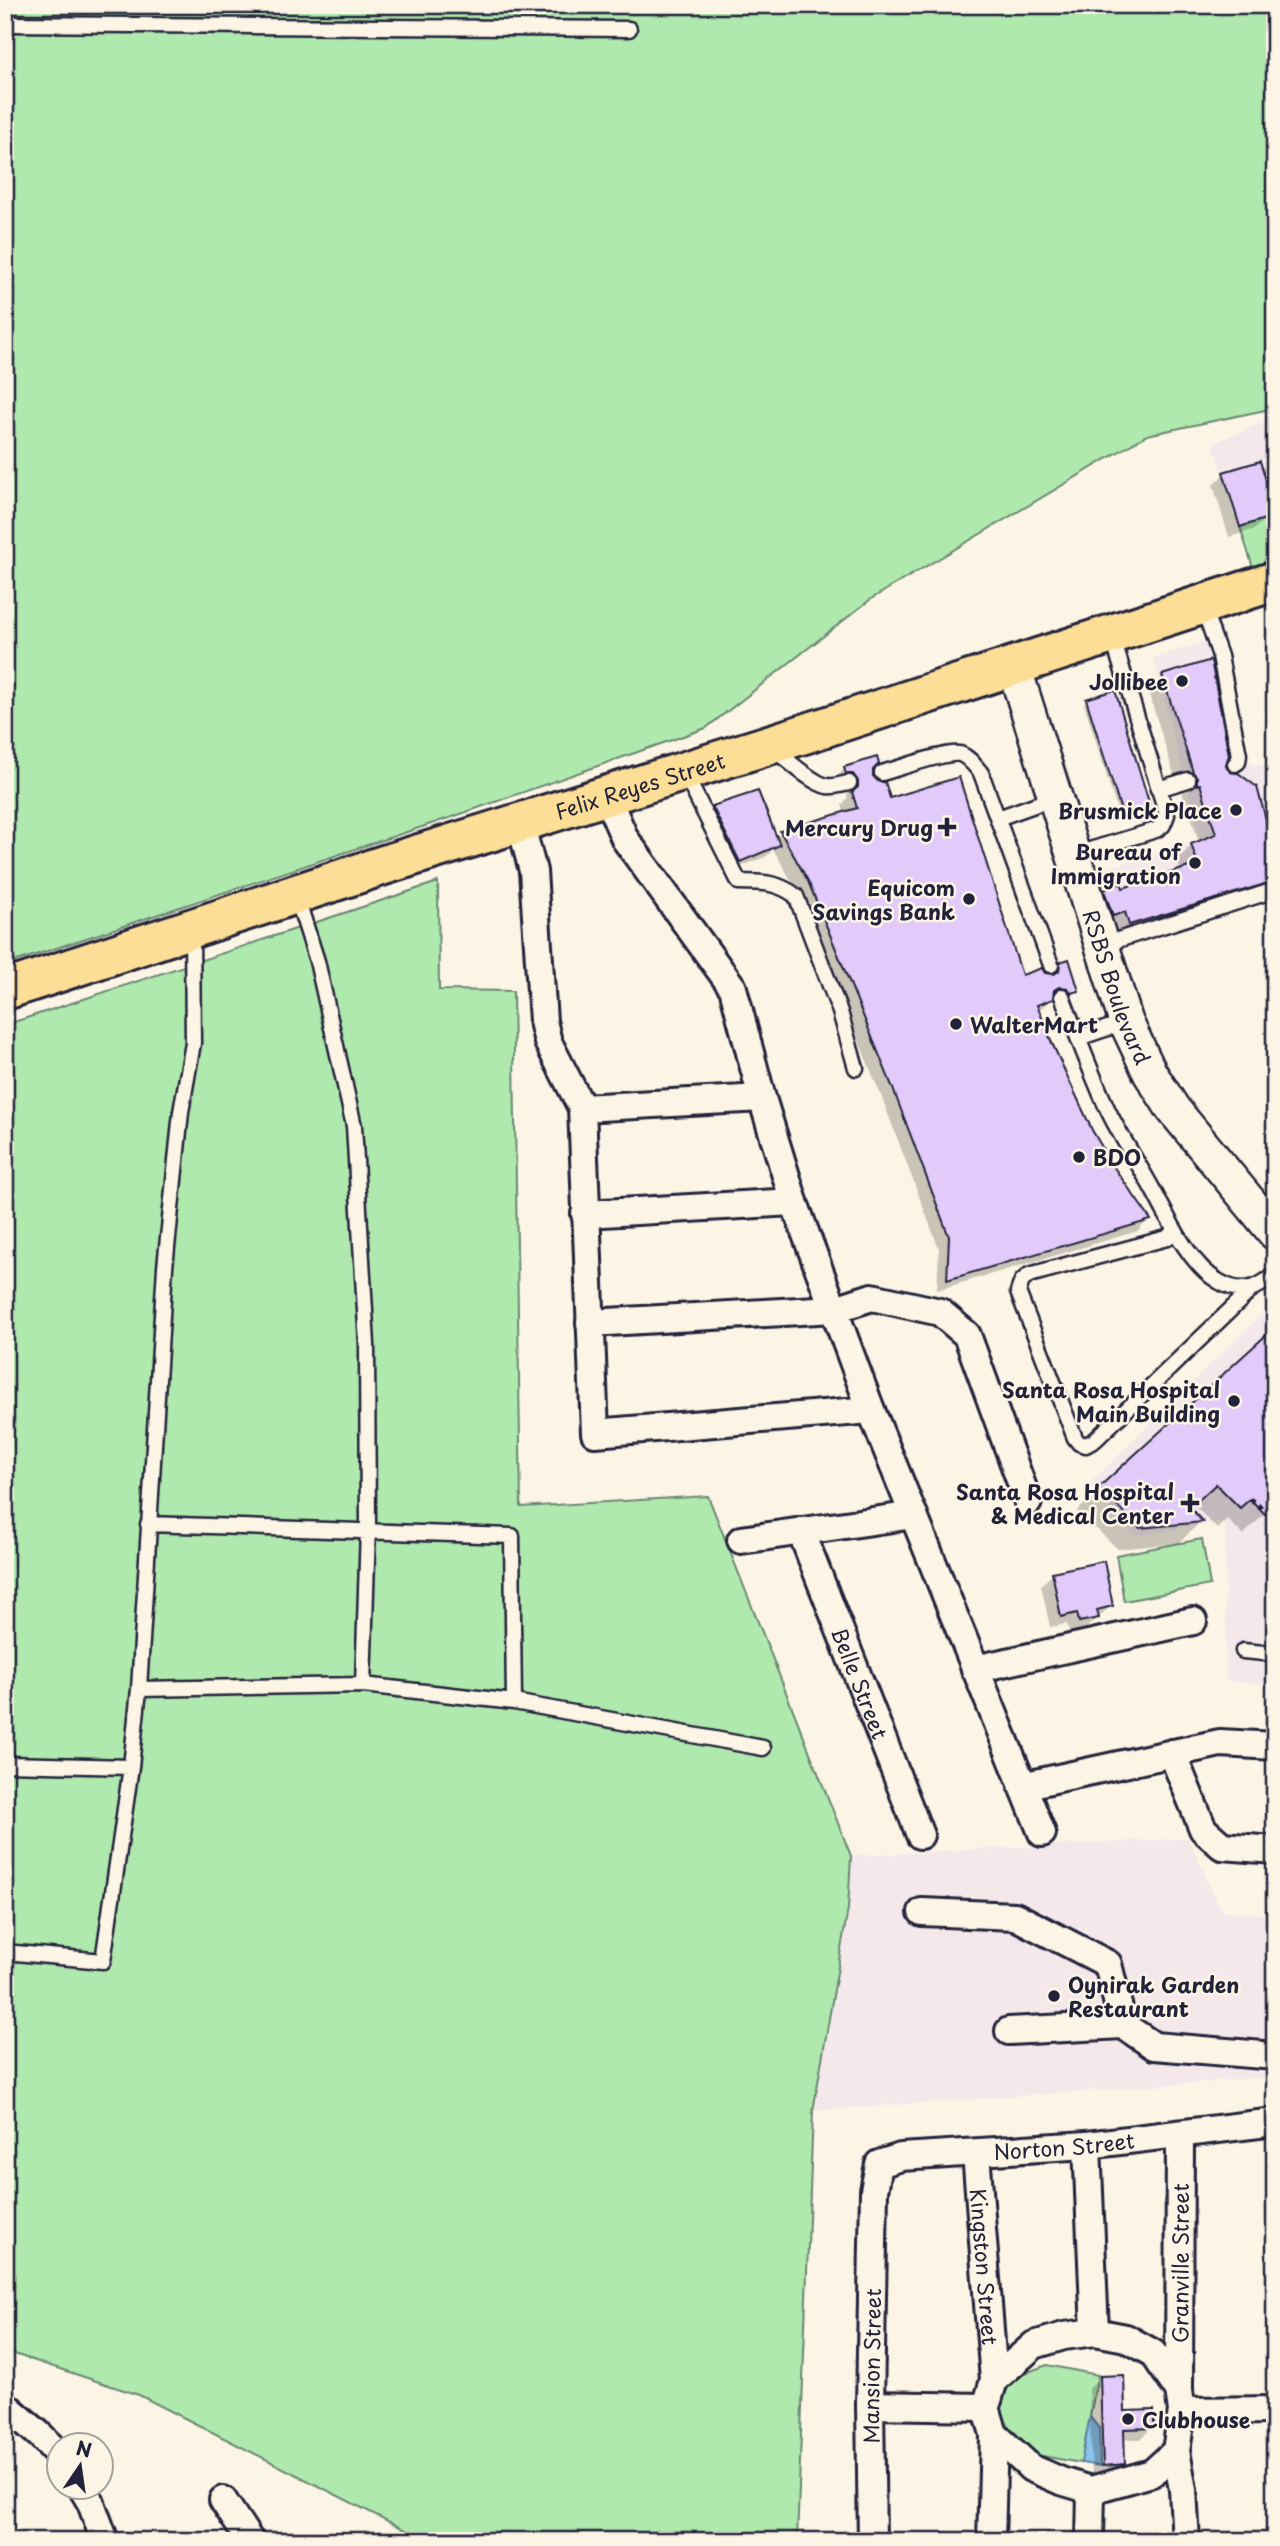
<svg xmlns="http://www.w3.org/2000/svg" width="1280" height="2546" viewBox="0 0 1280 2546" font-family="'Playpen Sans',sans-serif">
<rect width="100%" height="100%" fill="#fcf5e5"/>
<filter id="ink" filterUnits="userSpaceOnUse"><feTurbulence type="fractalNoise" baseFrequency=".0143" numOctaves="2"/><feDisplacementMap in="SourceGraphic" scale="14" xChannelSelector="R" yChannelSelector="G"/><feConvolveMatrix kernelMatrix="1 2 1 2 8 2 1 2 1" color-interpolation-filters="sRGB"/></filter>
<g filter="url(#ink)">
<path fill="#f4e8eb" d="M1275,418V571L1255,576L1213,443Z
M1225,635V653L1245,759L1255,766L1275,765V892L1119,942L1099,870L1201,841L1153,658Z
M1275,1301V1685L1226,1681L1225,1521L1134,1536L1089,1484Z
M1188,1838L1222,1911L1275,1915V2077L813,2111L848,1909L851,1856Z"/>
<path fill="#b0e9ad" stroke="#698674" stroke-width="2" d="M5,5H1275V408L1147,435L871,599L706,728L455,816L5,965Z
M1268,518C1280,534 1271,564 1255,574L1240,527Z
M438,882L439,990L513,991L521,1507L708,1496L851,1856L848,1909L813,2111L797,2541H427L139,2395L5,2351V1025Z
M1202,1539L1210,1585L1124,1601L1116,1555Z
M1047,2365L1098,2375L1081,2463L1031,2454L1006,2436L999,2410L1004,2394L1012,2382L1025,2373Z"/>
<path fill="#8bc3e9" stroke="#6183a3" stroke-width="2" d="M1090,2417L1099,2428L1100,2466L1081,2463Z"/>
<path fill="#0003" d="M1224,474L1267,517L1255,529L1229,537L1213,485Z
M1163,677L1275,859V883L1265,893L1114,939L1090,906L1105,891L1122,890L1181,872L1177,860L1192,845L1199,842L1185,798H1183V792L1178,787L1148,691Z
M1087,700L1150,808L1146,811L1120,819L1084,703Z
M845,768L871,769V777L1021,977L1050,975L1061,964L1077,990L1066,1001L1052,998L1038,1011L1090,1131L1111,1167L1148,1220L1138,1231L937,1290L939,1249L882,1098L798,892L773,849L767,856L728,872L702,818L713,807L757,793L775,838L781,833L845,813L842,805L847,799L848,792L834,780Z
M1271,1333L1275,1504L1243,1535L1227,1519L1217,1529L1193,1504L1188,1509L1200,1522L1179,1543L1118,1549L1077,1511Z
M1053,1574L1111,1606L1086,1628L1069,1632L1067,1624L1050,1627L1041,1585Z
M1100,2377L1123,2413L1152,2427L1141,2439H1122L1123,2463L1112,2475L1092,2476L1089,2388Z"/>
<path fill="#e2cafa" stroke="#22223b" stroke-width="2" d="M1260,461L1273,502V512L1268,518L1240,527L1223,472Z
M1211,660L1229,755L1226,765L1230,772L1238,773L1257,787L1275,852V881L1129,925L1125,912L1113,916L1104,890L1121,883L1123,888L1198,864L1191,844L1216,834L1200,784L1197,785V777L1193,772L1162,675Z
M1115,690L1151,809L1123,817L1086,699Z
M877,757L879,764L873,770V776L879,782H885L890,798L959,777L1022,975L1042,968L1045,973L1054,974L1059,971L1060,962L1069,959L1079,991L1071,993L1068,988L1059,987L1054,990L1053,999L1037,1005L1052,1043L1092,1130L1113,1166L1151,1220L947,1280L949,1237L892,1086L808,881L780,831L857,808L852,792L858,787V781L853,774H846L844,767Z
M758,791L780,845L740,862L712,806Z
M1275,1327V1506L1265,1514L1250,1499L1240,1508L1216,1484L1190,1508L1203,1522L1140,1528L1098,1488Z
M1104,1561L1113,1606L1097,1610L1099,1618L1079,1622L1077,1613L1061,1617L1052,1572Z
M1124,2375L1125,2411L1154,2410V2428L1124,2429L1125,2464L1103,2466L1100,2376Z"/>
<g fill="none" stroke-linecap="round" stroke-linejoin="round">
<defs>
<path id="service" d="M5,24L629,29
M1203,607L1220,656L1239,755L1238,762L1235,764
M772,748C786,758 811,783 827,786C835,787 842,784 849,783
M684,772L739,882C761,882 778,882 796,896L840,1012L856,1068
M882,773C897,769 947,751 960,754C969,757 975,766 981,773L1051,965
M1158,789L1188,780
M998,818L1054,798
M1073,855L1156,830L1163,825L1167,815L1112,636
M296,895L317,961L354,1126L367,1344L368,1529L363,1685
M1102,945L1275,890
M1062,996C1076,1033 1090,1070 1106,1106C1119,1135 1138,1162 1153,1190C1169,1219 1189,1264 1218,1281C1239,1294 1258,1291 1275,1273
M1078,1038L1126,1022
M1175,1230L1167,1238L1029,1275L1022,1281L1018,1292L1075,1438L1079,1443L1086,1445L1095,1440L1251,1290
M148,1524L512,1536L514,1702
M1243,1651L1275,1654
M139,1689L363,1685L514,1702L763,1748
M5,1764L131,1767
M5,1952L103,1961L131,1767L139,1689L165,1267L181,1112L193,1043L192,932"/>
<g id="minor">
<path d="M606,795L625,839L733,988L762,1098L794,1202L871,1410L1042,1833"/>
<path d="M520,822L533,871L543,1021L548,1042L582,1108L595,1433L871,1410"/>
<path d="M582,1108L762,1098"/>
<path d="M585,1214L794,1202"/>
<path d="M590,1323L835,1309L872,1297L940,1312L967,1335L1028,1502"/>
<path id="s1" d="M801,1531L920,1835"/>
<path d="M741,1540L914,1515"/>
<path d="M975,1669L1193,1621"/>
<path d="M1172,1753L1203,1829L1222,1846L1275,1850"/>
<path d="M1022,1786L1220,1743L1275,1746"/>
<path d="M922,1912L1015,1916L1108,1964L1123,2025L1154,2046L1275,2056"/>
<path d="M1009,2031L1123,2025"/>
<path d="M1087,2145L1095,2332"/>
<path id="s2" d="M976,2153L994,2380"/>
<path d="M1095,2332L1126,2338L1153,2353L1179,2391L1182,2411L1176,2451L1152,2473L1091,2490L1061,2481L1031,2468L994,2434L986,2407L994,2380L1034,2345L1064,2336Z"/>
<path id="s3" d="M1179,2391L1180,2135"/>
<path d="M5,2405L40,2435L60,2456"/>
<path d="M870,2405L986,2407"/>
<path d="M1182,2411L1275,2410"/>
<path d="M1176,2451L1183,2490L1186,2541"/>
<path d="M81,2486L91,2503L105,2541"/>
<path d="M223,2500L250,2541"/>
<path id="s4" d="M872,2541L870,2405L874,2191L879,2164L901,2157L1087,2145L1275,2122"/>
<path d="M991,2541L994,2434"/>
<path d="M1090,2541L1091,2490"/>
</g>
<g id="tertiary">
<path id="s5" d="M1014,667L1126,1022L1150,1073L1173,1109L1275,1233"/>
</g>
<g id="primary">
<path id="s6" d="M5,990L384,865L807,733L1275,581"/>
</g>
</defs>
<use href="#service" stroke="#22223b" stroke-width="19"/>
<use href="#minor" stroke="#22223b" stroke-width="32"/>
<use href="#tertiary" stroke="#22223b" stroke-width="38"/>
<use href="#primary" stroke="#22223b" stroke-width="44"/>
<path stroke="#22223b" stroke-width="4.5" stroke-dasharray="5 5" stroke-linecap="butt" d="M1275,1475L1269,1481L1275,1488
M1250,1499L1265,1510L1275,1502"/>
<use href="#service" stroke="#fcf5e5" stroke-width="14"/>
<use href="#minor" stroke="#fcf5e5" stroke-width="26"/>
<use href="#tertiary" stroke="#fcf5e5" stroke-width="33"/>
<use href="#primary" stroke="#fdde96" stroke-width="38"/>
</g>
</g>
<g fill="#22223b" stroke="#fcf5e5" stroke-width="2.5">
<circle cx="1182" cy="681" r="7"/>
<circle cx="1236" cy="810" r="7"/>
<path d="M943.5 816.5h7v7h7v7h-7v7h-7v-7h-7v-7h7z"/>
<circle cx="1195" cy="863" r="7"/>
<circle cx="969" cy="899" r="7"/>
<circle cx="956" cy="1024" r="7"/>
<circle cx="1079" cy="1157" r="7"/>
<circle cx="1234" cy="1401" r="7"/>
<path d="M1186.5 1492.5h7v7h7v7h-7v7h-7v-7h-7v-7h7z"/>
<circle cx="1054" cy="1996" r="7"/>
<circle cx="1128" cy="2419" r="7"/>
</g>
<g text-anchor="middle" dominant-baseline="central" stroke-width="5" stroke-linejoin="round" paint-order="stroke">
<g font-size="21" font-weight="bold" fill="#22223b" stroke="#fcf5e5" text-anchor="end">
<text x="1168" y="681">Jollibee</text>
<text x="1222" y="810">Brusmick Place</text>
<text x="933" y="827">Mercury Drug</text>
<text x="1181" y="851">Bureau of<tspan x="1181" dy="24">Immigration</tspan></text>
<text x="955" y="887">Equicom<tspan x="955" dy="24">Savings Bank</tspan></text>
<text x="970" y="1024" text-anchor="start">WalterMart</text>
<text x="1093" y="1157" text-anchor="start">BDO</text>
<text x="1220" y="1389">Santa Rosa Hospital<tspan x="1220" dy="24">Main Building</tspan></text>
<text x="1174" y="1491">Santa Rosa Hospital<tspan x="1174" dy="24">&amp; Medical Center</tspan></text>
<text x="1068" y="1984" text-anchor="start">Oynirak Garden<tspan x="1068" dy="24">Restaurant</tspan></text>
<text x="1142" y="2419" text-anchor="start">Clubhouse</text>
</g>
<g font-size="21" fill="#22223b" stroke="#fcf5e5">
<text stroke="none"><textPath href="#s6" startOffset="667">Felix Reyes Street</textPath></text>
<text stroke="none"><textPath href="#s5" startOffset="336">RSBS Boulevard</textPath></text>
<text stroke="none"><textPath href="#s1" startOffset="163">Belle Street</textPath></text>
<text stroke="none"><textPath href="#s4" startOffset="564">Norton Street</textPath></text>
<text stroke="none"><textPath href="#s3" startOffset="128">Granville Street</textPath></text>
<text stroke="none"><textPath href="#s2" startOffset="114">Kingston Street</textPath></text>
<text stroke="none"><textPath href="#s4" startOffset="175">Mansion Street</textPath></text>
</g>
</g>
<rect width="1280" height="2546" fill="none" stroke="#fcf5e5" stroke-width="28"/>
<rect x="14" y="14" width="1252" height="2518" fill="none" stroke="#22223b" stroke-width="2.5" filter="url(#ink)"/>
<g transform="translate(80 2466) rotate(13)"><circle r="33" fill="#fcf5e5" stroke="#a5a1a1" stroke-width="2"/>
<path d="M0-5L12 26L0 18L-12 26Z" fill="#22223b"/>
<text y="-10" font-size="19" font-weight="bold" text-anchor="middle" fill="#22223b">N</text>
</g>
</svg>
